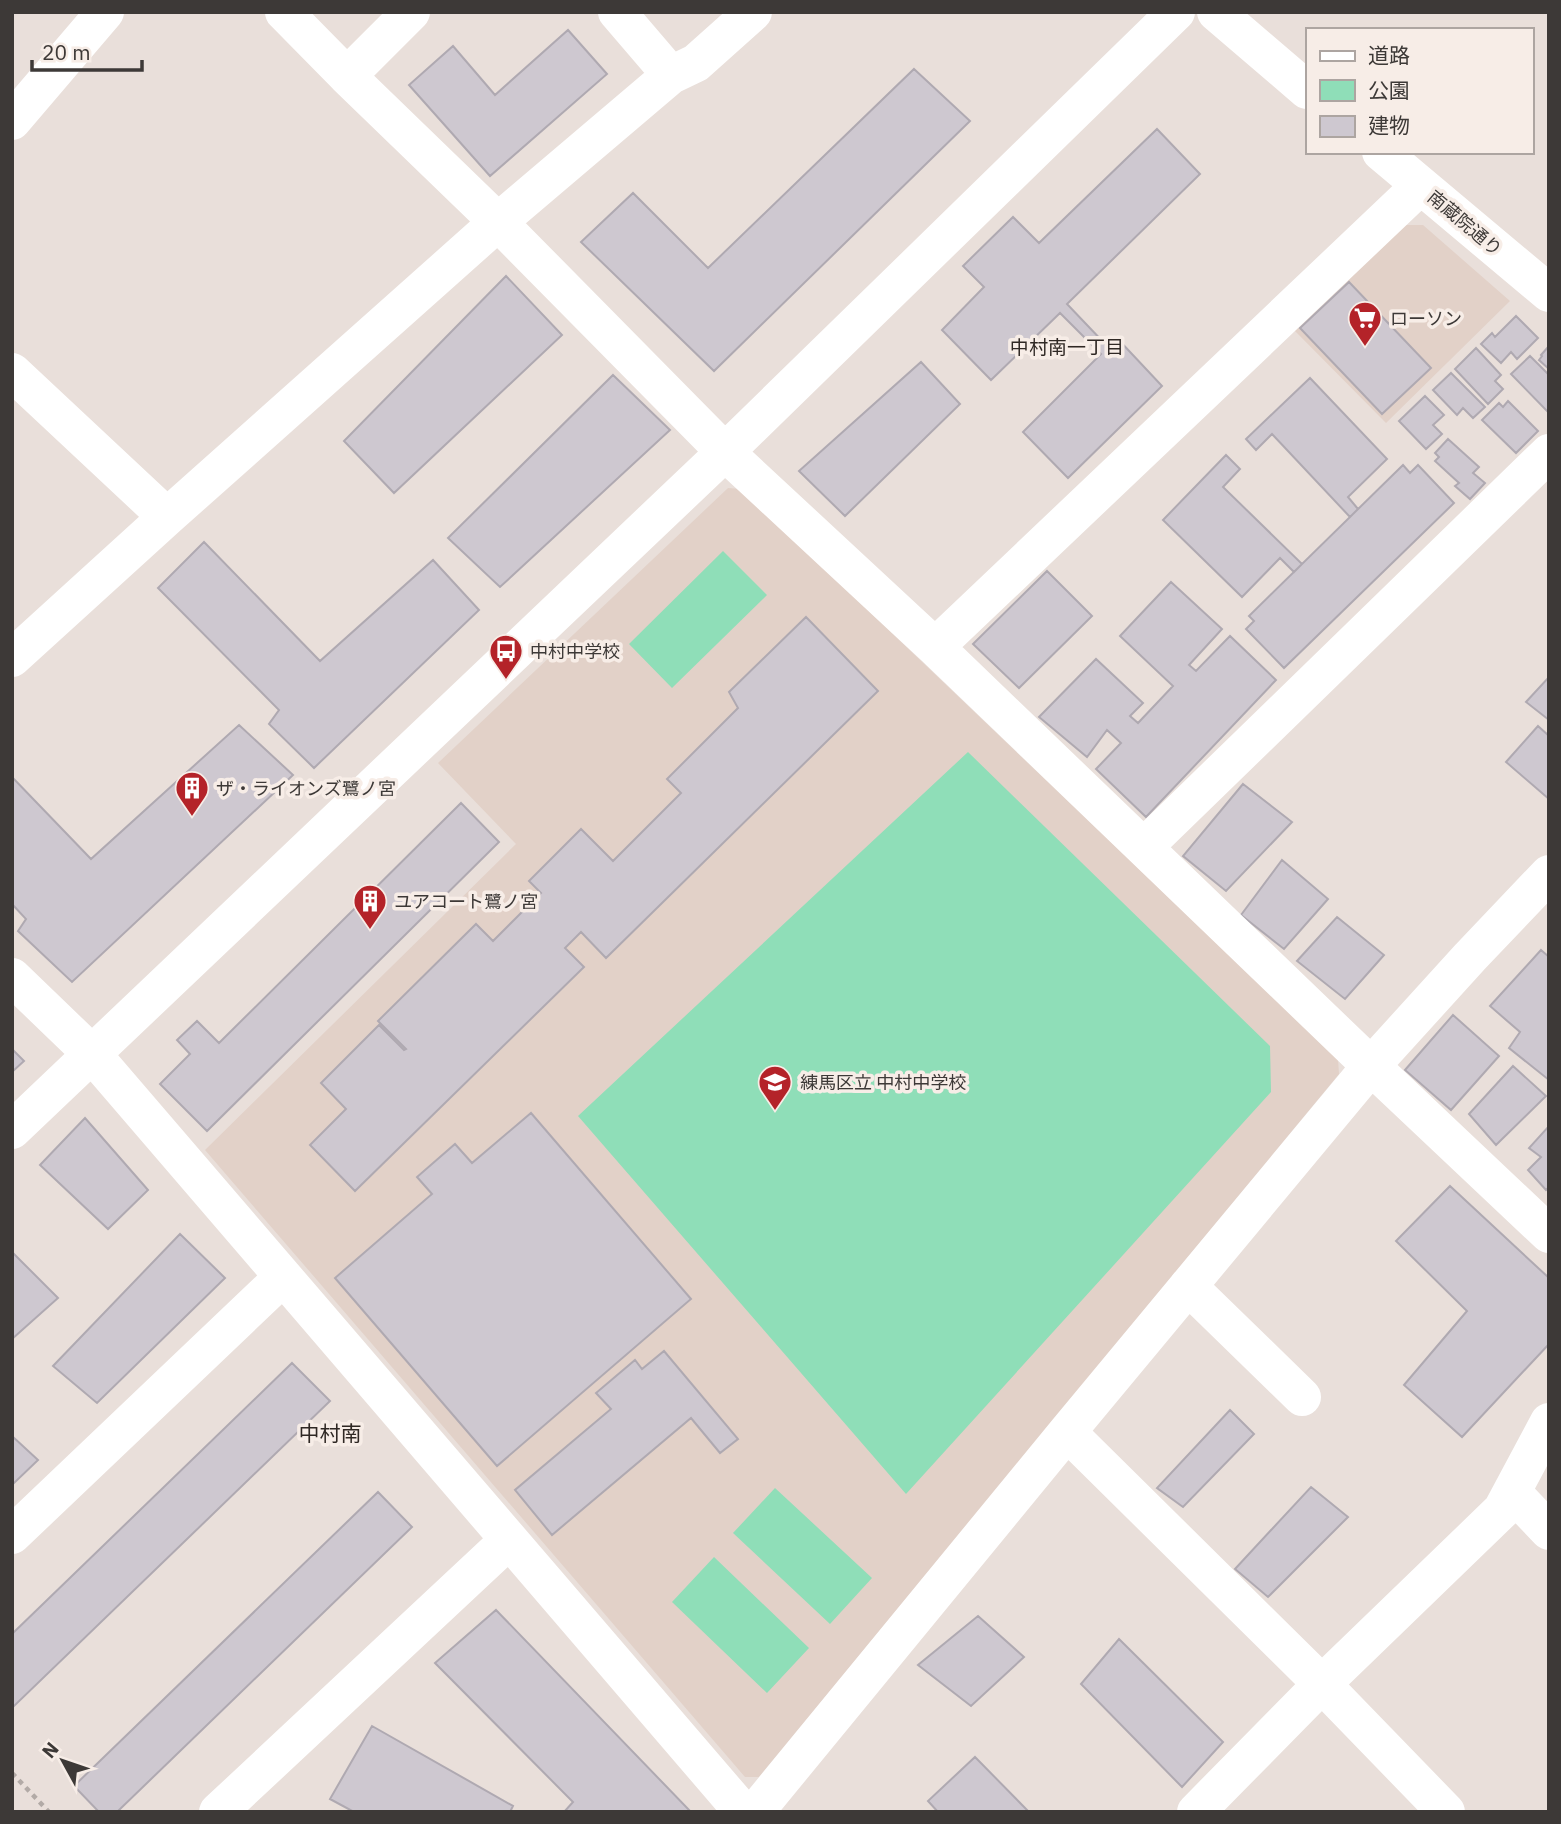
<svg xmlns="http://www.w3.org/2000/svg" width="1561" height="1824" viewBox="0 0 1561 1824" font-family="'IBM Plex Sans','Noto Sans JP',sans-serif">
<rect width="100%" height="100%" fill="#e9dfda"/>
<path fill="#e2d1c8" d="M1403,225H1423L1510,301L1386,423L1293,329Z
M728,488L741,489L1338,1059L1339,1074L759,1777H745L205,1150L516,844L438,763Z"/>
<path fill="#8fdeb8" d="M723,551L767,595L672,688L629,644Z
M968,752L1270,1046L1271,1092L906,1494L578,1116Z
M775,1488L872,1578L830,1624L733,1533Z
M714,1557L809,1648L767,1693L672,1602Z"/>
<path fill="#cec8d0" stroke="#afa9b1" stroke-width="2" d="M568,30L607,74L490,176L409,85L453,46L495,95Z
M914,69L970,121L714,371L581,242L633,193L708,268Z
M1157,129L1200,174L1067,304L1107,346L1116,337L1162,386L1068,478L1023,432L1101,354L1060,313L991,380L942,330L984,287L963,266L1013,217L1039,243Z
M506,276L562,335L394,493L344,441Z
M1349,282L1431,368L1382,414L1300,328Z
M1516,316L1538,338L1517,359L1511,352L1501,363L1481,344L1492,333L1495,337Z
M1549,346V369L1539,360L1542,356L1541,355Z
M1476,348L1501,375L1495,381L1503,389L1488,404L1455,369Z
M1530,356L1549,375V413L1511,374Z
M921,362L960,404L845,516L799,471Z
M1451,373L1485,407L1473,418L1463,408L1457,415L1433,390Z
M613,375L670,430L500,587L448,538Z
M1310,378L1387,459L1348,497L1358,509L1350,517L1272,434L1256,450L1246,439Z
M1425,396L1444,415L1433,425L1442,434L1426,449L1399,421Z
M1508,401L1538,431L1516,453L1482,420L1499,403L1503,407Z
M1448,439L1479,467L1473,473L1485,483L1470,499L1455,486L1459,483L1435,461L1439,457L1435,453Z
M1226,455L1240,469L1223,487L1302,564L1294,572L1280,558L1242,597L1163,520Z
M1403,465L1410,473L1418,465L1454,503L1284,668L1246,629L1254,621L1249,616Z
M204,542L320,661L433,560L479,610L314,768L269,724L279,710L158,588Z
M1047,571L1092,616L1019,688L973,644Z
M1171,582L1222,629L1189,665L1196,671L1230,636L1276,680L1146,817L1096,769L1121,743L1107,730L1087,757L1039,717L1096,659L1143,703L1130,716L1138,723L1173,686L1120,636Z
M806,617L878,691L606,958L581,932L565,948L584,967L355,1191L310,1145L346,1109L321,1083L379,1025L404,1050L406,1049L378,1021L476,924L493,941L541,893L529,881L581,829L613,861L681,793L667,779L738,708L729,692Z
M1549,677V720L1526,702Z
M239,725L293,775L72,982L18,931L26,919L12,904V777L91,859Z
M1538,726L1549,736V799L1506,762Z
M1243,784L1292,822L1226,891L1183,856Z
M461,803L499,842L207,1131L160,1084L190,1054L177,1040L197,1021L219,1043Z
M1282,860L1328,899L1284,949L1241,915Z
M1337,917L1384,955L1345,999L1297,961Z
M1541,950L1549,957V1080L1509,1048L1520,1032L1490,1006Z
M1453,1015L1499,1056L1451,1110L1405,1070Z
M12,1049L24,1061L12,1072Z
M1513,1066L1546,1096L1496,1145L1469,1114Z
M531,1113L691,1299L497,1466L335,1278L432,1194L417,1177L455,1144L472,1163Z
M85,1118L148,1190L108,1229L40,1165Z
M1549,1126V1187L1546,1190L1528,1170L1541,1157L1529,1148Z
M1450,1186L1549,1278V1344L1462,1437L1404,1385L1467,1311L1396,1241Z
M180,1234L225,1278L97,1403L53,1366Z
M12,1252L58,1298L12,1339Z
M664,1351L738,1439L720,1453L691,1418L552,1535L515,1490L611,1409L596,1393L635,1360L642,1369Z
M292,1363L330,1401L12,1708V1634Z
M1230,1410L1254,1434L1183,1507L1157,1488Z
M12,1436L38,1460L12,1485Z
M1311,1487L1348,1517L1268,1597L1235,1569Z
M378,1492L412,1527L117,1812H99L74,1786Z
M496,1610L691,1812H564L573,1802L435,1663Z
M978,1616L1024,1657L971,1706L918,1665Z
M1119,1639L1223,1742L1182,1787L1081,1684Z
M372,1726L513,1806L510,1812H354L330,1799Z
M975,1757L1029,1812H938L928,1801Z"/>
<g fill="none" stroke-linecap="round" stroke-linejoin="round">
<path stroke="#b2aaa6" stroke-width="4.5" stroke-dasharray="5 5" stroke-linecap="butt" d="M12,1773L49,1812"/>
<path stroke="#fff" stroke-width="38" d="M284,12L347,76L498,222L725,452L935,647L1371,1066L1549,1234
M617,12L671,75
M1216,12L1307,90
M347,76L411,12
M12,121L105,12
M1381,152L1549,293
M12,372L167,517
M935,647L1420,186
M12,658L167,517L498,222L671,75L696,63L753,12
M1144,847L1549,453
M12,977L92,1054L743,1812
M12,1130L725,452L1176,12
M1188,1286L1302,1397
M1067,1432L1322,1684L1446,1812
M1512,1492L1549,1531
M12,1535L283,1277
M218,1812L509,1540
M755,1812L1067,1432L1371,1066L1470,957L1549,874
M1196,1812L1322,1684L1502,1510L1549,1422"/>
</g>
<defs>
<symbol id="supermarket-pin" viewBox="-11 -11 22 30"><path d="M0 17L-7.5 6A9.5 9.5 0 1 1 7.5 6Z" fill="#b42329" stroke="#f7ede7"/><path d="M-6-5.5h2.5l.6 2H6L4.5 2H-2.5L-4.4-4H-6ZM-1.5 3.2a1.3 1.3 0 1 0 .1 0ZM3 3.2a1.3 1.3 0 1 0 .1 0Z" fill="#fff"/></symbol>
<symbol id="bus-pin" viewBox="-11 -11 22 30"><path d="M0 17L-7.5 6A9.5 9.5 0 1 1 7.5 6Z" fill="#b42329" stroke="#f7ede7"/><path d="M-5-6H5V4H4V6H2V4H-2V6H-4V4H-5ZM-3.5-4V0h7V-4ZM-3.5 1.2v1.5H-2V1.2ZM2 1.2v1.5H3.5V1.2Z" fill="#fff"/></symbol>
<symbol id="building-pin" viewBox="-11 -11 22 30"><path d="M0 17L-7.5 6A9.5 9.5 0 1 1 7.5 6Z" fill="#b42329" stroke="#f7ede7"/><path d="M-4-6H4V6H1V3H-1V6H-4ZM-2.5-4.3h1.7v1.8h-1.7ZM.8-4.3h1.7v1.8H.8ZM-2.5-1h1.7V.8h-1.7ZM.8-1h1.7V.8H.8Z" fill="#fff"/></symbol>
<symbol id="school-pin" viewBox="-11 -11 22 30"><path d="M0 17L-7.5 6A9.5 9.5 0 1 1 7.5 6Z" fill="#b42329" stroke="#f7ede7"/><path d="M0-5L7-2L0 1L-7-2ZM-4 1L0 2.5L4 1V4Q0 6-4 4Z" fill="#fff"/></symbol>
</defs>
<g fill-rule="evenodd">
<use href="#supermarket-pin" x="1346" y="299" width="38" height="52"/>
<use href="#bus-pin" x="487" y="632" width="38" height="52"/>
<use href="#building-pin" x="173" y="769" width="38" height="52"/>
<use href="#building-pin" x="351" y="882" width="38" height="52"/>
<use href="#school-pin" x="756" y="1063" width="38" height="52"/>
</g>
<g text-anchor="middle" dominant-baseline="central" stroke-width="7" stroke-linejoin="round" paint-order="stroke">
<g font-size="18" fill="#3d3937" stroke="#f7ede7">
<text transform="translate(1465 223) rotate(40)">南蔵院通り</text>
</g>
<g font-size="18" fill="#3d3937" stroke="#f7ede7" text-anchor="start">
<text x="1390" y="318">ローソン</text>
<text x="530" y="651">中村中学校</text>
<text x="216" y="788">ザ・ライオンズ鷺ノ宮</text>
<text x="394" y="901">ユアコート鷺ノ宮</text>
<text x="800" y="1082">練馬区立 中村中学校</text>
</g>
<g font-size="19" fill="#2f2824" stroke="#f7ede7">
<text x="1067" y="347">中村南一丁目</text>
</g>
<g font-size="21" fill="#2f2824" stroke="#f7ede7">
<text x="330" y="1433">中村南</text>
</g>
</g>
<rect width="1561" height="1824" fill="none" stroke="#3d3937" stroke-width="28"/>
<rect x="1306" y="28" width="228" height="126" fill="#f7ede7" stroke="#ada5a1" stroke-width="2"/>
<rect x="1320" y="51" width="35" height="10" fill="#ffffff" stroke="#ada5a1" stroke-width="2"/>
<text x="1368" y="63" font-size="21" fill="#3d3937">道路</text>
<rect x="1320" y="80" width="35" height="21" fill="#8fdeb8" stroke="#ada5a1" stroke-width="2"/>
<text x="1368" y="98" font-size="21" fill="#3d3937">公園</text>
<rect x="1320" y="116" width="35" height="21" fill="#cec8d0" stroke="#ada5a1" stroke-width="2"/>
<text x="1368" y="133" font-size="21" fill="#3d3937">建物</text>
<g transform="translate(63 1761) rotate(310)" stroke="#f7ede7" stroke-width="5" paint-order="stroke">
<path d="M0-5L12 26L0 18L-12 26Z" fill="#3d3937"/>
<text y="-10" font-size="19" font-weight="bold" text-anchor="middle" fill="#3d3937">N</text>
</g>
<path d="M32 60v10h110v-10" fill="none" stroke="#3d3937" stroke-width="3.5"/>
<text x="42" y="60" font-size="21" fill="#3d3937" stroke="#f7ede7" stroke-width="5" paint-order="stroke">20 m</text>
</svg>
